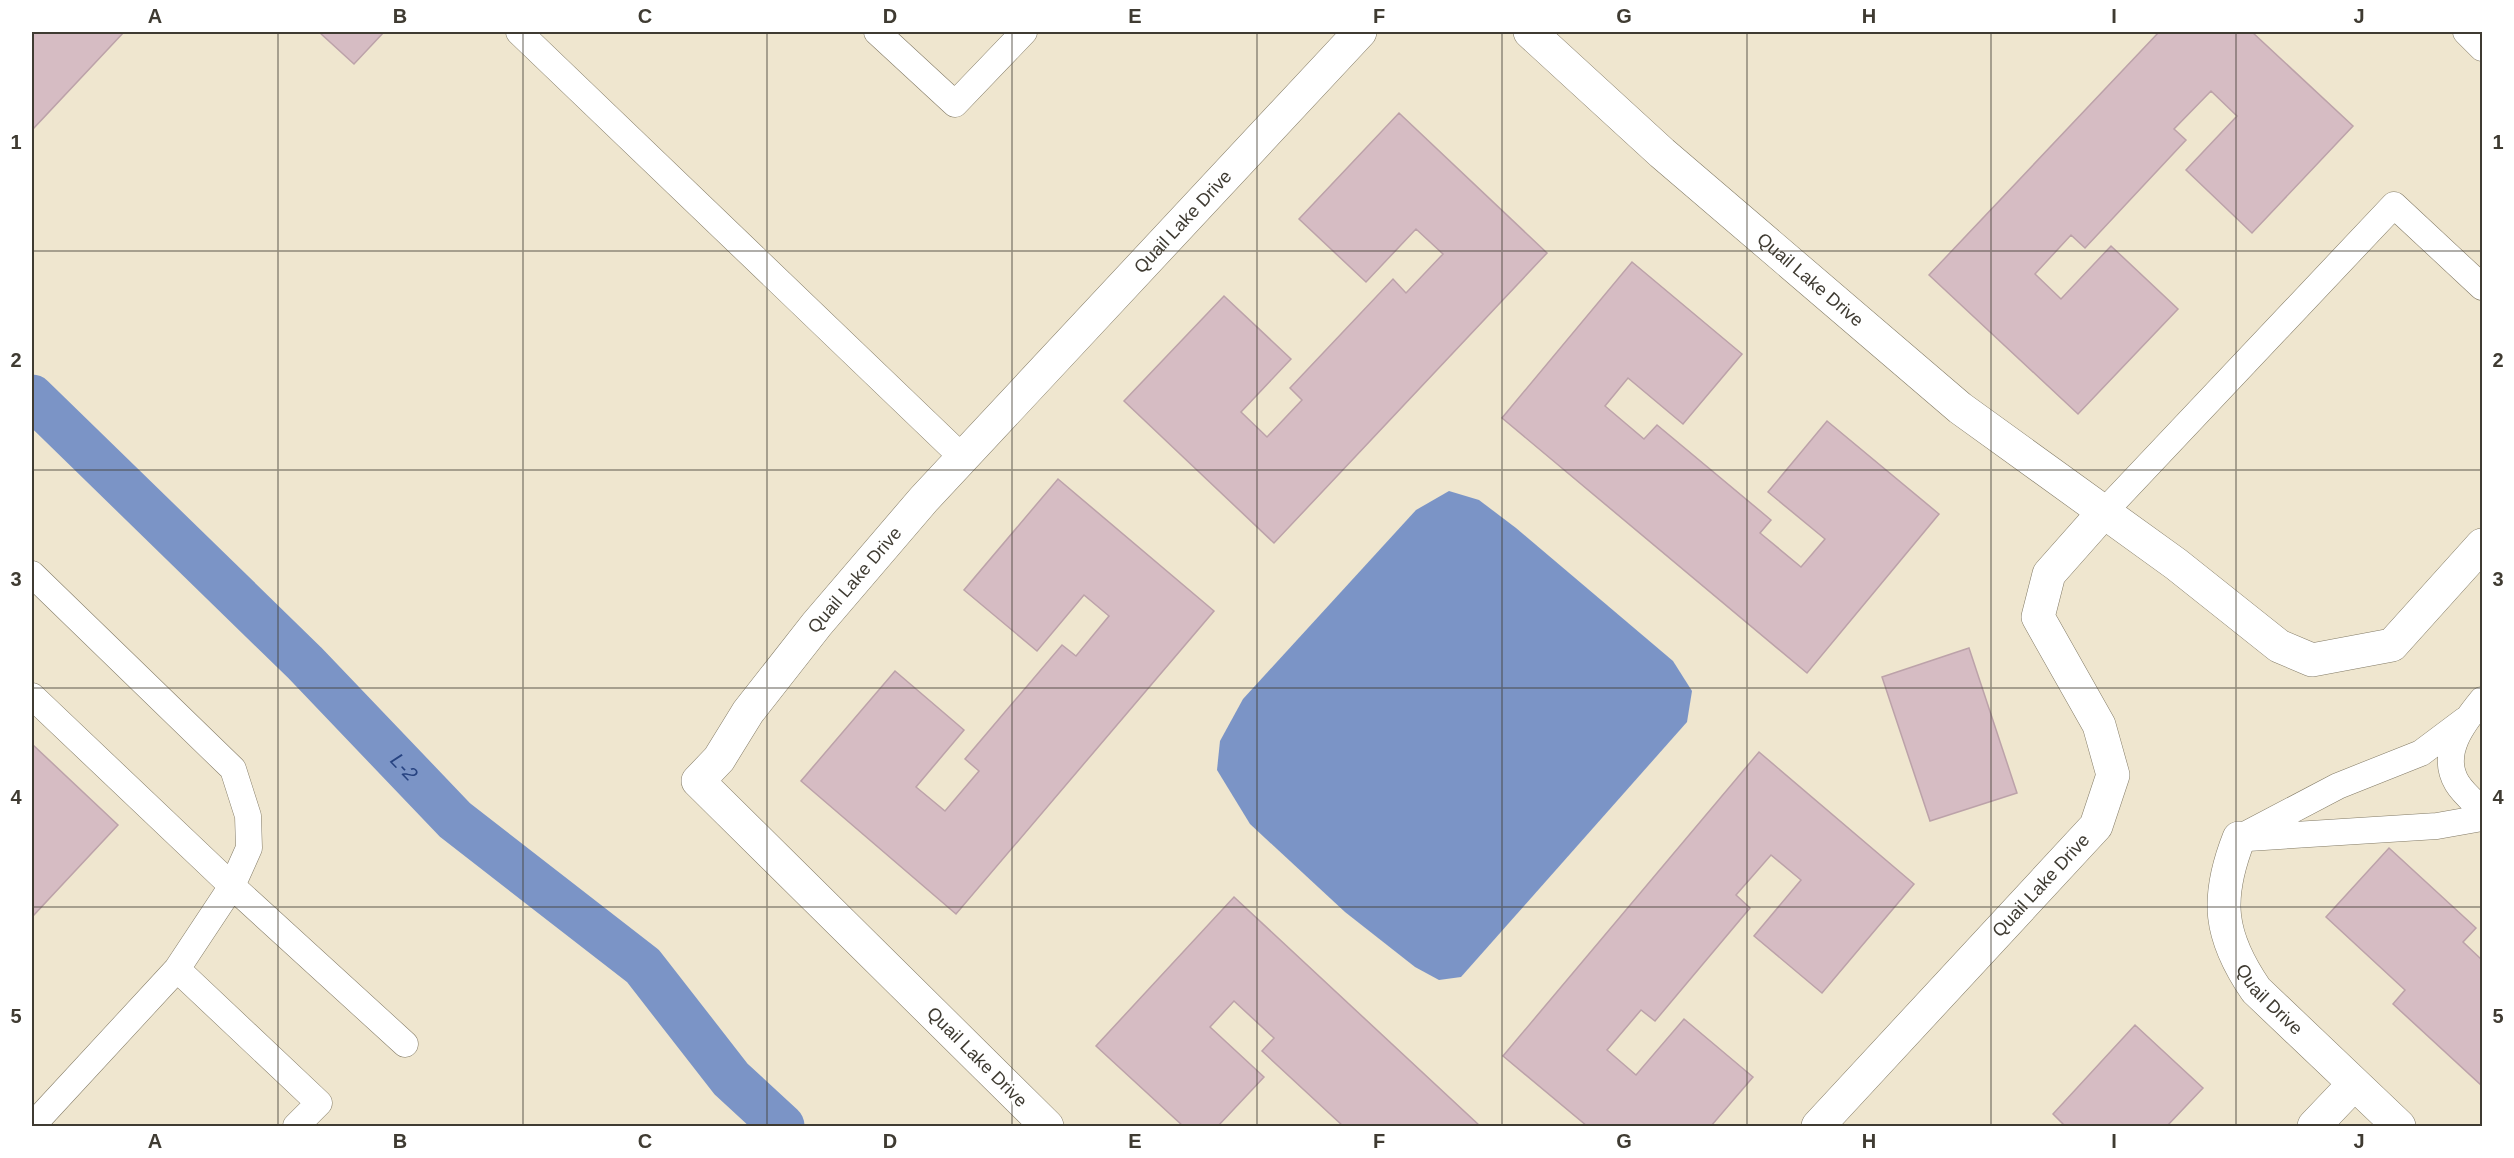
<svg xmlns="http://www.w3.org/2000/svg" width="2514" height="1158" viewBox="0 0 2514 1158" font-family="Arial,sans-serif">
<rect width="100%" height="100%" fill="#efe6cf"/>
<path fill="#7b94c6" d="M1449,491L1479,500L1516,528L1673,661L1692,691L1687,722L1461,977L1439,980L1415,967L1345,912L1250,824L1217,770L1220,741L1243,699L1416,510Z"/>
<g fill="none" stroke-linecap="round" stroke-linejoin="round">
<path stroke="#7b94c6" stroke-width="45" id="s1" d="M32,397L305,663L455,820L643,966L731,1079L782,1126"/>
</g>
<path fill="#d6bcc3" stroke="#bca2a9" stroke-width="1.5" d="M32,32H124L32,130Z
M319,32H384L354,64Z
M2159,32H2252L2353,126L2252,233L2186,170L2237,116L2211,91L2174,129L2186,140L2085,248L2071,235L2035,274L2061,299L2111,246L2178,309L2078,414L1929,275Z
M1399,113L1547,253L1274,543L1124,401L1224,296L1291,359L1241,412L1267,437L1302,400L1290,388L1393,279L1406,293L1443,254L1416,229L1366,282L1299,219Z
M1632,262L1742,354L1683,424L1628,378L1605,406L1644,439L1657,425L1771,520L1760,533L1801,567L1825,539L1768,492L1827,421L1939,514L1807,673L1502,418Z
M1058,479L1214,611L956,914L801,781L895,671L964,730L916,787L945,811L979,771L965,759L1062,645L1076,656L1109,616L1084,595L1037,651L964,590Z
M1969,648L2017,793L1930,821L1882,677Z
M32,744L118,825L32,917Z
M1759,752L1914,884L1822,993L1754,936L1801,880L1771,855L1736,895L1750,908L1655,1021L1641,1010L1607,1050L1636,1075L1684,1019L1753,1077L1711,1126H1587L1503,1056Z
M2389,848L2476,928L2463,942L2482,960L2481,1085L2393,1004L2405,990L2326,917Z
M1234,897L1480,1126H1343L1262,1051L1274,1038L1234,1001L1210,1027L1264,1077L1218,1126H1183L1096,1046Z
M2135,1025L2203,1088L2167,1126H2063L2064,1125L2053,1114Z"/>
<g fill="none" stroke-linecap="round" stroke-linejoin="round">
<defs>
<path id="lane" d="M519,32L962,457
M877,32L955,104L1024,32
M2466,32L2482,48
M2103,513L2394,205L2482,287
M32,574L233,769L248,816L249,848L232,886L32,696
M2482,700C2464,722 2439,753 2457,783C2463,793 2474,802 2482,810
M2239,838L2338,786L2421,753L2465,720
M2248,838L2437,826L2482,818
M177,969L319,1103L296,1126
M32,1126L177,969L232,886L405,1044"/>
<g id="street">
<path id="s2" d="M1530,32L1662,153L1960,408L2176,564L2279,646L2312,660L2392,645L2482,545"/>
<path id="s3" d="M2239,838C2215,899 2219,936 2256,990L2399,1126"/>
<path id="s4" d="M1047,1126L698,781L719,759L748,712L817,624L924,499L1360,32"/>
<path id="s5" d="M1818,1126L2096,826L2113,775L2099,725L2038,617L2049,574L2103,513"/>
<path d="M2314,1126L2354,1084"/>
</g>
</defs>
<use href="#lane" stroke="#827a65" stroke-width="27"/>
<use href="#street" stroke="#827a65" stroke-width="34"/>
<use href="#lane" stroke="#fff" stroke-width="26"/>
<use href="#street" stroke="#fff" stroke-width="33"/>
</g>
<path fill="none" stroke="#3f3b32" stroke-width="1.5" stroke-opacity="0.55" d="M278,32V1126M523,32V1126M767,32V1126M1012,32V1126M1257,32V1126M1502,32V1126M1747,32V1126M1991,32V1126M2236,32V1126M32,251H2482M32,470H2482M32,688H2482M32,907H2482"/>
<g text-anchor="middle" dominant-baseline="central" stroke-width="6" stroke-linejoin="round" paint-order="stroke">
<g font-size="18" fill="#3f3b32" stroke="#fff">
<text stroke="none"><textPath href="#s4" startOffset="1232">Quail Lake Drive</textPath></text>
<text stroke="none"><textPath href="#s2" startOffset="374">Quail Lake Drive</textPath></text>
<text stroke="none"><textPath href="#s4" startOffset="746">Quail Lake Drive</textPath></text>
<text stroke="none"><textPath href="#s5" startOffset="328">Quail Lake Drive</textPath></text>
<text stroke="none"><textPath href="#s3" startOffset="177">Quail Drive</textPath></text>
<text transform="translate(977 1057) rotate(45)">Quail Lake Drive</text>
</g>
<g font-size="20" font-style="italic" fill="#274381" stroke="#fff">
<text stroke="none"><textPath href="#s1" startOffset="525">L-2</textPath></text>
</g>
</g>
<rect width="2514" height="1158" fill="none" stroke="#ffffff" stroke-width="66"/>
<rect x="33" y="33" width="2448" height="1092" fill="none" stroke="#3f3b32" stroke-width="2"/>
<g font-size="20" text-anchor="middle" font-weight="bold" fill="#3f3b32">
<text x="155" y="23">A</text>
<text x="400" y="23">B</text>
<text x="645" y="23">C</text>
<text x="890" y="23">D</text>
<text x="1135" y="23">E</text>
<text x="1379" y="23">F</text>
<text x="1624" y="23">G</text>
<text x="1869" y="23">H</text>
<text x="2114" y="23">I</text>
<text x="2359" y="23">J</text>
<text x="16" y="149">1</text>
<text x="2498" y="149">1</text>
<text x="16" y="367">2</text>
<text x="2498" y="367">2</text>
<text x="16" y="586">3</text>
<text x="2498" y="586">3</text>
<text x="16" y="804">4</text>
<text x="2498" y="804">4</text>
<text x="16" y="1023">5</text>
<text x="2498" y="1023">5</text>
<text x="155" y="1148">A</text>
<text x="400" y="1148">B</text>
<text x="645" y="1148">C</text>
<text x="890" y="1148">D</text>
<text x="1135" y="1148">E</text>
<text x="1379" y="1148">F</text>
<text x="1624" y="1148">G</text>
<text x="1869" y="1148">H</text>
<text x="2114" y="1148">I</text>
<text x="2359" y="1148">J</text>
</g>
</svg>
